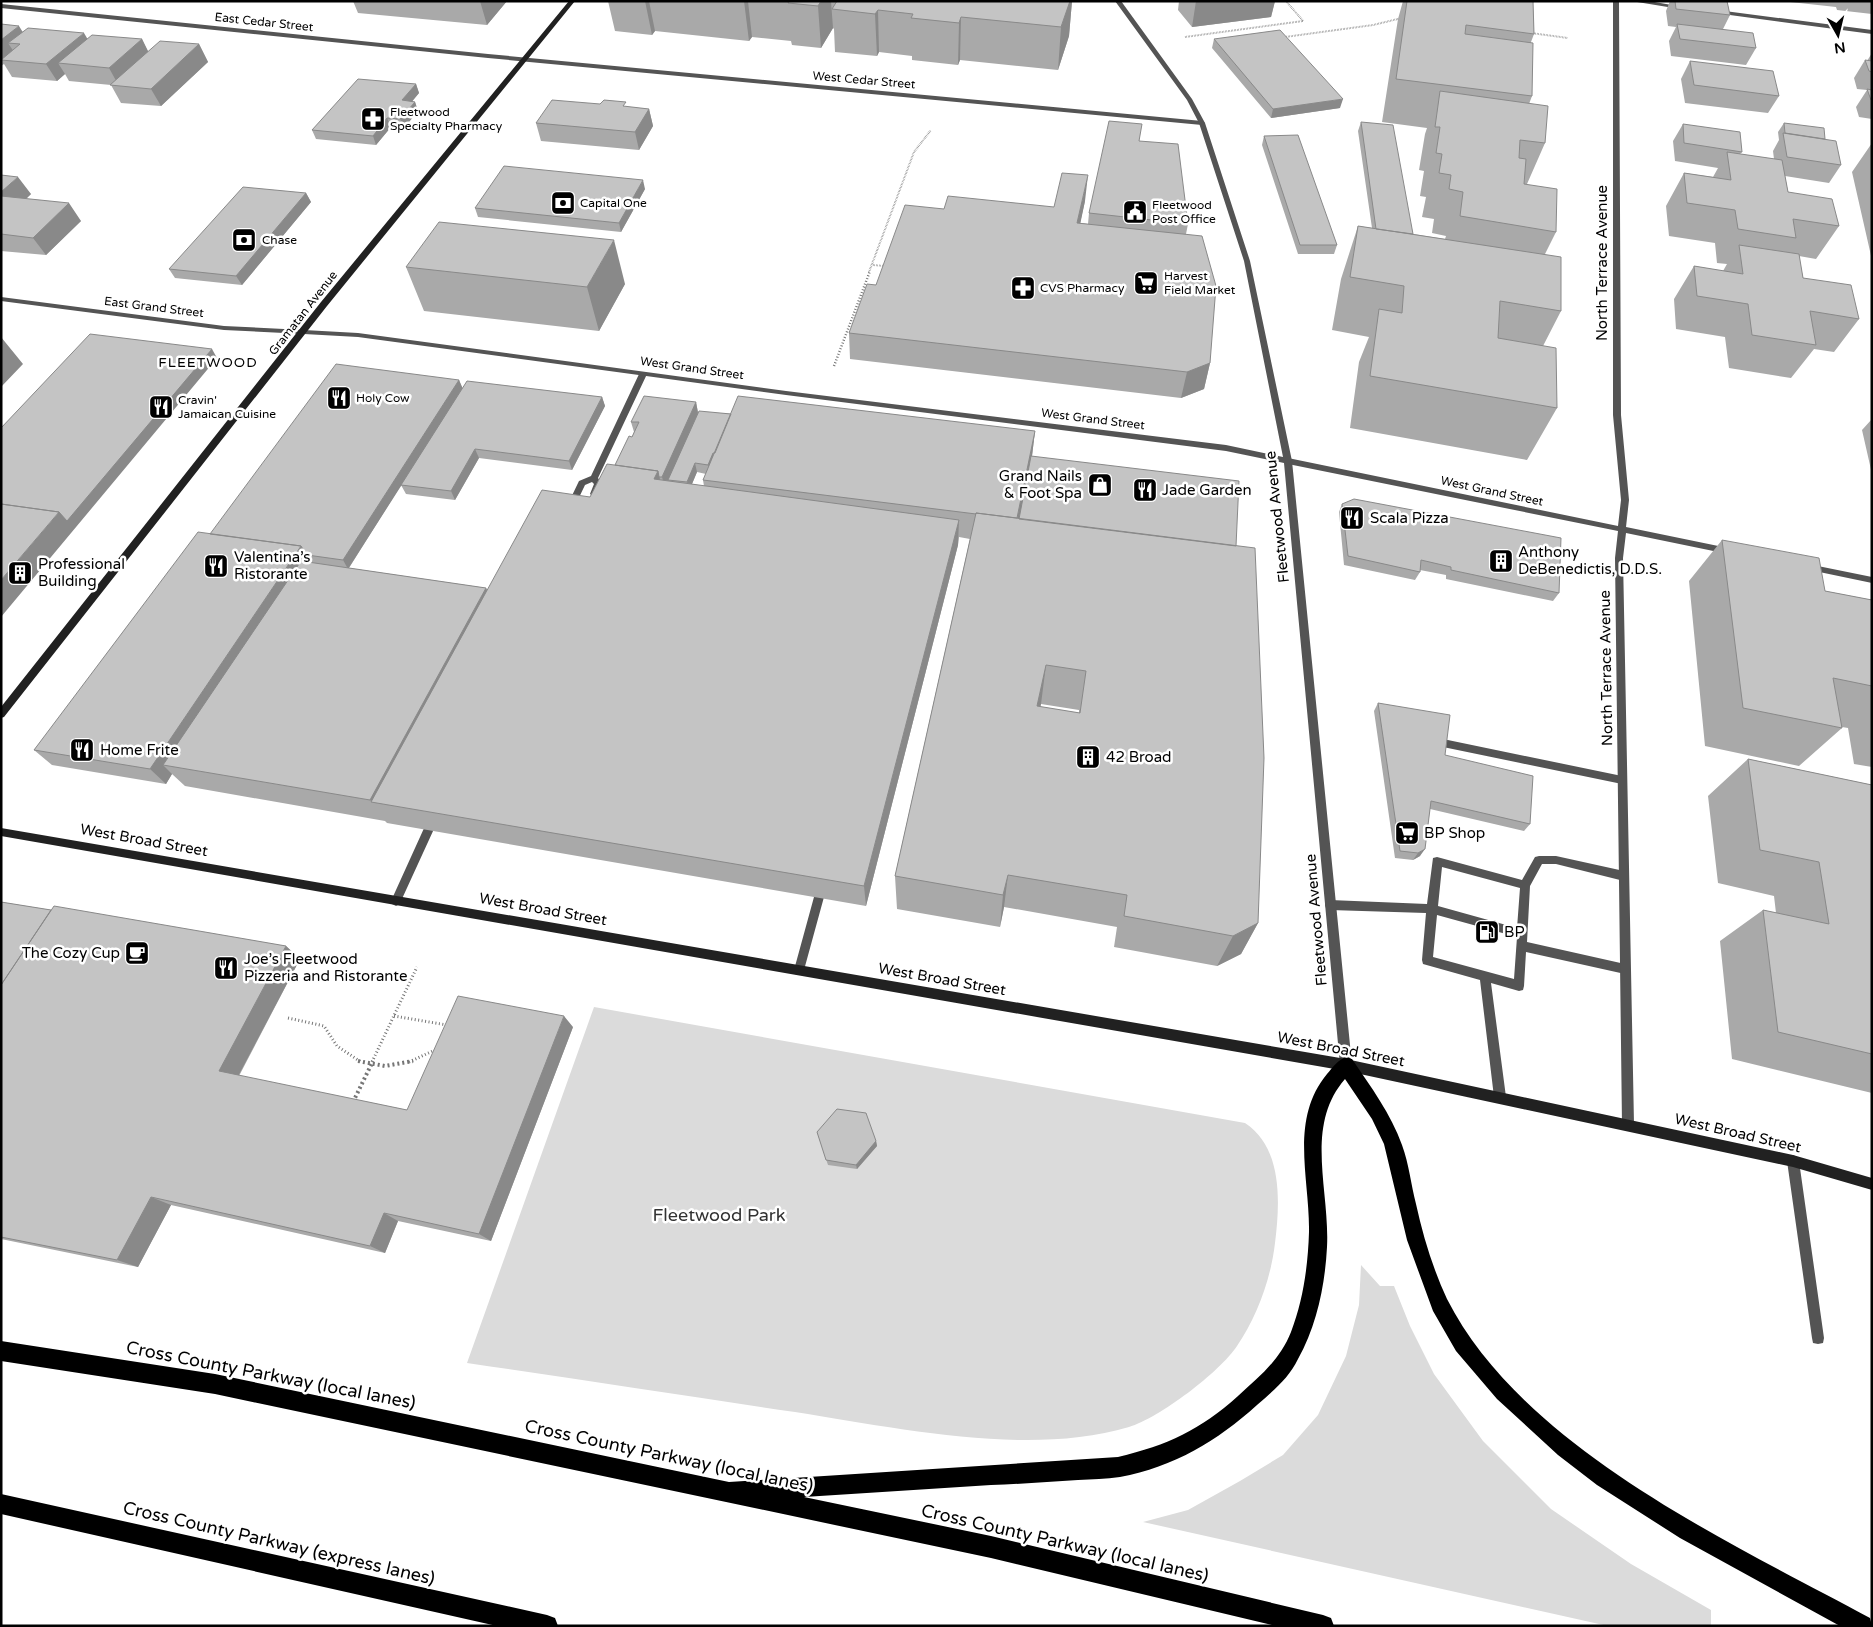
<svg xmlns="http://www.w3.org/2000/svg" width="1873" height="1627" viewBox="0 0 1873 1627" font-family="'Varela Round',sans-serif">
<rect width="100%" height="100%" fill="#fff"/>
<path fill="#dbdbdb" d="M594,1007L1245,1123C1283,1148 1280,1203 1275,1243C1271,1278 1257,1317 1237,1346C1220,1372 1159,1418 1129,1427C1028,1457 898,1428 795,1412C686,1396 577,1379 467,1363Z
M1361,1265L1380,1286H1394L1410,1326L1434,1374L1483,1441L1551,1509L1631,1564L1711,1610V1626H1608L1143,1522L1188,1510L1240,1481L1283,1455L1318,1415L1346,1356L1359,1305Z"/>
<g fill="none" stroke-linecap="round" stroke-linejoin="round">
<path stroke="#767676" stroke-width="2" stroke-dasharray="0.5 1" stroke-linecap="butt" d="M1286,1L1303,21
M1531,33L1568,38
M1185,37L1303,21
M1285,37L1373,25L1402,18
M873,265L885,266
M869,272L914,152L931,130"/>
<path stroke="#767676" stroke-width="2.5" stroke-dasharray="1 2" stroke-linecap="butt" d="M834,366L870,271"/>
<path stroke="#767676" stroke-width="3" stroke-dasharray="1 2.5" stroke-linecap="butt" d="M394,1016L447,1025
M288,1018L324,1026L337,1046L361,1062
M372,1062L417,967
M409,1062L435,1050"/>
<path stroke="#767676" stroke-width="4" stroke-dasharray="2 3" stroke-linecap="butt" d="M358,1061L385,1066L413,1061
M353,1102L373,1061"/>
<path fill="#545454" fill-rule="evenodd" d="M1631,1H1649L1683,7L1680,9Z
M1717,10L1872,30V34L1715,13V11Z
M640,372H646L647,374L598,478L602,484L597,496L594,497L590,494L594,484L592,482L585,485L574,508H568L567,506L579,481L591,476Z
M1443,739L1622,776L1625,777L1627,780L1625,783L1622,784L1443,747L1440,746L1438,743L1440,740Z
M434,814L438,815L439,818L401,901L400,904L396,906L392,904L391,901L430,815Z
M1539,856H1556L1624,871L1628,873L1629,876L1628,879L1624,881L1556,864H1542L1530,886L1527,942L1625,964L1629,965L1630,969L1629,973L1625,974L1526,952L1524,986L1523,990L1519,991L1491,983L1506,1097L1504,1101L1500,1103L1496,1101L1494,1097L1480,980L1423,964L1422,960L1426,913L1330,910L1326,908L1325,905L1326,902L1330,900L1427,904L1433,858L1437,857L1522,880L1535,857ZM1442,867L1520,888L1517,928L1438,906ZM1437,915L1517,937L1514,979L1433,957Z
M819,892L823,894L824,897L804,970L803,974L799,975L795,974L794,970L814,897L815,894Z
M1793,1155L1797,1157L1799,1161L1824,1338L1823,1343L1818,1344L1813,1343L1812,1338L1787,1161L1789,1157Z"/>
<path fill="#545454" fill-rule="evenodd" d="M1613,1H1619L1621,415L1629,500L1626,527L1728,548L1732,551L1728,554L1626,533L1623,558L1634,1124L1632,1128L1628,1130L1624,1128L1622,1124L1615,558L1618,531L1288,464L1284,461L1288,458L1618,526L1621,500L1613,415Z
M1,4L488,54L1202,121L1205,123L1202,125L488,58L1,8Z
M1,297L224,326L304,330L308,332L304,334L224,330L1,301Z
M1808,564L1872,577V583L1805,569L1804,567Z"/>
<path fill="#545454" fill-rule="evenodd" d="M1115,1H1121L1192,99L1205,123L1250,261L1292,461L1352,1065L1350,1069L1346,1071L1342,1069L1340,1065L1284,463L1226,451L786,395L358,337L304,334L300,332L304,330L358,333L786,391L1226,445L1283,457L1244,261L1199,123L1187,100Z"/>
<path fill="#212121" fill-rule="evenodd" d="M569,1H575L327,306L4,717L1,718V707L321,302Z
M1,828L1346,1059L1793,1155L1872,1178V1190L1793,1167L1346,1071L1,836Z"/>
<path fill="#000" fill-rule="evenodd" d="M1346,1057L1352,1059C1371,1087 1391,1114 1402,1145C1409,1164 1411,1185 1416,1204C1423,1236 1433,1269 1447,1299C1522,1447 1729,1542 1870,1618L1872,1626H1840L1680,1538L1597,1485L1558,1455L1497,1399L1456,1351L1433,1311L1407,1240L1384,1144L1372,1119L1345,1079C1304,1126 1330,1190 1327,1247C1325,1285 1317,1325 1298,1359C1289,1378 1273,1391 1257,1405C1217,1441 1174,1467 1120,1477C1106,1479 1092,1479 1078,1480C1049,1482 1020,1484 991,1485C929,1489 867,1493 804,1497L991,1536L1323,1615L1331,1618L1334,1626H1276L991,1558L215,1394L1,1361V1341L215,1374L729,1482L1118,1457C1168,1445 1200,1430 1238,1396C1259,1377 1280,1360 1291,1332C1303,1301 1308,1266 1309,1232C1310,1179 1289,1120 1327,1074C1333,1067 1338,1060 1346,1057Z
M1,1494L547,1615L555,1618L558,1626H497L1,1514Z"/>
</g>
<path fill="#a9a9a9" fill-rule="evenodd" d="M353,1H507L487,25L358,13Z
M608,1H1072L1069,36L1058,70L960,60L958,65L912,60V56L879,52L877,56L835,52L834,29L833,28L821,48L792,45L791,41L752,37L749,41L655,31L652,35L615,31Z
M1179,1H1275L1271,17L1192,27L1178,10Z
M1403,1H1534L1533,3L1534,34L1531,42L1532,96L1529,104L1545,143L1527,184L1556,232L1545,254L1561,311L1543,346L1557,408L1527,460L1350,428L1359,362L1369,337L1332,330L1341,279L1358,226L1372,228L1358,131L1361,122L1413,234L1445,239L1446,236L1432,233L1434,219L1422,217L1426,197L1420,196L1424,171L1419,170L1425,134L1427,128L1382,122L1398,19Z
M1670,1H1727L1730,15L1723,29L1756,48L1746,65L1671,56L1669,41L1676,27L1668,26L1666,11Z
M1781,1H1872V14L1837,10L1836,7Z
M1,24L23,32L87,39H142L148,52L199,44L208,62L161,106L121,103L111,85L69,81L65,74L57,81L12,77L4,64L1,66Z
M1214,39L1340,108L1271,118L1212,48Z
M1872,53V119L1859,117L1856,107L1867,90L1857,89L1854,78L1865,60L1867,61Z
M1690,61L1779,96L1768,113L1685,103L1681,79Z
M416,84L419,93L412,101L415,102L418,111L404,128L391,127L376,145L316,139L312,130Z
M627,107L649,109L653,126L639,150L541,141L536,123Z
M1784,123L1825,139L1841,165L1829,183L1785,176L1788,192L1839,226L1816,259L1799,256L1803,278L1859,319L1834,352L1814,349L1791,378L1729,368L1725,337L1676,329L1674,299L1694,266L1723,271L1727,264L1717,263L1715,243L1669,236L1666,206L1684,173L1713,177L1718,168L1675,161L1673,141L1683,124L1742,152L1740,154L1774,159L1773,151L1779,140L1778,132Z
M1264,136L1337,245L1334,254H1298L1262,145Z
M1140,141L1188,224L1186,234L1210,363L1204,389L1181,398L850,359L849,333L876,285L944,209L1054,207L1085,201L1080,223L1088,224L1089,213Z
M1872,143V260L1852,172Z
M1,175L31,194L26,199L81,221L46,255L1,251Z
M645,189L621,232L478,217L475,208Z
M306,193L311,202L242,285L175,278L169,269Z
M406,267L625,284L599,331L424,311Z
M459,380L462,388L602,397L605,406L572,470L479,458L455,500L406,494L401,485L349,568L486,588L487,590L590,497L615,465L632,437L634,432L631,422L696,402L698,412L1035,431L1032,456L1236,546L1258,923L1241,954L1217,966L1114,947L1117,927L1004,907L1000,927L897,909L895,876L970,539L959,537L958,545L866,906L387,823L385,821L185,786L172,774L166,784L52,765L34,750L210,534ZM697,472L706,474L703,480L704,486L692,484ZM1041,704L1079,710V713L1040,707Z
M1872,419V474L1862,430Z
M1342,504L1559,593L1553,601L1446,579V575L1420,570V572L1415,580L1344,565L1339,512Z
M1722,540L1825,591L1872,600V767L1854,764L1848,728L1842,727V728L1799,766L1705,746L1689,581Z
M1378,703L1445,755L1530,824L1524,831L1430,809L1420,856L1413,860L1395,858L1374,711Z
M1748,759L1872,785V1093L1732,1059L1720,941L1763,910L1776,913L1774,896L1718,883L1708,796Z
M1,902L51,910L286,946L300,959L239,1076L407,1110L573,1027L491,1241L398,1221L385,1253L171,1205L138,1267L1,1239Z
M817,1132L876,1141L877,1146L857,1169L828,1165Z"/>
<path fill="#898989" d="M480,1H507L487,25Z
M645,1H649L655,31L652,35Z
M744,1H748L752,37L749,41Z
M821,1H831L833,28L821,48L818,6Z
M1070,1H1072L1069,36L1058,70L1061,27Z
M1196,1H1275L1271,17L1192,27Z
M878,10L879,52L877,56L875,14Z
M961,17L960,60L958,65L959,23Z
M19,26L30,44H20L8,43L16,55L1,60V40Z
M84,33L94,50L58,63L65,74L57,81L46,64Z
M142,39L151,57L119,86L109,68Z
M199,44L208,62L161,106L151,89Z
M416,84L419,93L406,109L402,100Z
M1343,99L1340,108L1271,118L1273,109Z
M415,102L418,111L404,128L400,119Z
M649,109L653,126L639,150L635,132Z
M387,118L391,127L376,145L373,136Z
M1088,175L1085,201L1075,249L1077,223Z
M18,177L31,194L10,214L1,201V192Z
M643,180L645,189L621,232L619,223Z
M306,193L311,202L242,285L236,276Z
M69,203L81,221L46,255L33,238Z
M614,240L625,284L599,331L587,287Z
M1,337L23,364L1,387Z
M212,349L217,358L1,617V580L59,512Z
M1210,363L1204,389L1181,398L1187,372Z
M459,380L463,389L348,569L343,560Z
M602,397L605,406L572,470L569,461Z
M696,402L699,419L668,480L670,487L667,495L662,477Z
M1035,431L1032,456L1015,544L1017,519Z
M475,449L479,458L455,500L451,491Z
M713,453L715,462L710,474L708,465Z
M695,463L697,472L689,491L687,482Z
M658,471L664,496L654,479Z
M959,520L958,545L866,906L864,886Z
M301,546L312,563L163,765L172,774L166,784L150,769Z
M486,588L498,612L372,802L370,800Z
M1046,665L1041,704L1032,744L1037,706Z
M1425,849L1420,856L1413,860L1418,853Z
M1008,875L1004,907L1000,927L1003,895Z
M1258,923L1241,954L1217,966L1233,936Z
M286,946L300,959L235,1082L219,1071Z
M564,1016L573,1027L491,1241L479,1234Z
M876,1141L877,1146L857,1169L856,1165Z
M151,1197L171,1205L138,1267L117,1260Z
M384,1213L398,1221L385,1253L370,1246Z"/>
<path fill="#c4c4c4" stroke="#898989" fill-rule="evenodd" d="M789,1H821L818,6L788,3Z
M837,1H1070L1061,27L961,17L959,23L911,18L913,14L878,10L875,14L832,9Z
M1407,1H1533L1534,34L1466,25L1465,34L1533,43L1532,96L1396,79Z
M1675,1H1727L1730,15L1676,9Z
M1,24L19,26L1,40Z
M1677,24L1753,33L1756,48L1680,39Z
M28,28L84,33L46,64L1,60L20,44L8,43Z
M1280,30L1343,99L1273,109L1214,39Z
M92,35L142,39L109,68L58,63Z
M160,41L199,44L151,89L110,85Z
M1865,60L1872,61V72L1869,71Z
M1690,61L1773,71L1779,96L1694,85Z
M358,79L416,84L402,100L415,102L400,119L387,118L373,136L312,130Z
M1867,89L1872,90V100H1871Z
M1440,91L1548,106L1545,143L1520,140L1519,158L1526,159L1524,184L1557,189L1556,232L1460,216L1463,192L1449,189L1451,175L1439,173L1442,154L1436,153L1440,127H1435Z
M552,100L600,104L604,100L626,102L623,106L649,109L635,132L536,123Z
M1109,121L1142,124L1139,141L1178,144L1188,224L1089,213Z
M1361,122L1393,125L1413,234L1376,229Z
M1784,123L1824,128L1825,139L1785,133Z
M1683,124L1740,132L1742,152L1684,143Z
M1783,133L1836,141L1841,165L1787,157Z
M1298,135L1337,245H1300L1264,136Z
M1727,152L1782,160L1788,192L1832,199L1839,226L1793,219L1796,238L1738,229L1735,210L1687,203L1684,173L1731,180Z
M504,166L643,180L619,223L475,208Z
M1062,173L1088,175L1077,223L1202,236L1216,286L1210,363L1187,372L849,333L867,284L876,285L905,205L944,209L948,196L1054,207Z
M1,175L18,177L1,192Z
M243,187L306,193L236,276L169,269Z
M1,196L69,203L33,238L1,234Z
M439,222L614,240L587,287L406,267Z
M1358,226L1561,257V311L1500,301L1498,338L1556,348L1557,408L1370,376L1379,309L1402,313L1404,286L1350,277Z
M1739,245L1799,254L1803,278L1851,285L1859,319L1810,311L1816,345L1752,335L1748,304L1697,296L1694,266L1743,274Z
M90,334L212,349L67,521L59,512L1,504V428Z
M336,364L459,380L343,560L307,555L301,546L210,534Z
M467,381L602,397L569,461L475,449L451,491L401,485Z
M644,396L696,402L662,477H659L658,471L615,465L629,436L632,437L639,422H631Z
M738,396L1035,431L1017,518L976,513V514L703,480Z
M699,411L731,414L715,453H713L708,465L695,463L687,482L668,480Z
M1031,456L1239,481L1236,546L1019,519Z
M607,464L658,471L654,479L959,520L864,886L371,802L542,490L590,497Z
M1354,499L1561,538L1559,593L1451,570V567L1421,560L1420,572L1348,556L1342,504Z
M1,504L59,512L1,580Z
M976,513L1255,548L1264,758L1258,923L1233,936L1124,916L1127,895L1008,875L1003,895L895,876ZM1046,665L1086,671L1080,713L1037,706Z
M198,532L301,546L150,769L34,750Z
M1722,540L1819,558L1825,591L1872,600V686L1833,678L1842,728L1743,708Z
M301,561L486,588L370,800L163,765Z
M1378,703L1450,715L1445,755L1533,776L1530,824L1431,801L1425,849L1418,853L1400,851Z
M1748,759L1872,785V1054L1778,1032L1763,910L1829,924L1819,862L1760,850Z
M1,902L51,910L1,985Z
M54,906L286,946L219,1071L407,1110L458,996L564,1016L479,1234L384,1213L370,1246L151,1197L117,1260L1,1237V985Z
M837,1109L866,1113L876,1141L856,1165L826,1160L817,1132Z"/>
<defs>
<symbol id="pharmacy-square" viewBox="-11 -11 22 22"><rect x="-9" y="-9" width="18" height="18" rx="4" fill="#000" stroke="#fff"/><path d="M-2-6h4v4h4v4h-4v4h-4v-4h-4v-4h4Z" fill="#fff"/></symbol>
<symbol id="bank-square" viewBox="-11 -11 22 22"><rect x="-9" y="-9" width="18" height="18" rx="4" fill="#000" stroke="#fff"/><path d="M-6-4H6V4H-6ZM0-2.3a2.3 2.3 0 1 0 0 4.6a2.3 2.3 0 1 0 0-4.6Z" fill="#fff"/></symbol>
<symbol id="civic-square" viewBox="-11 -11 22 22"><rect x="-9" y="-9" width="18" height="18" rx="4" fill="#000" stroke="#fff"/><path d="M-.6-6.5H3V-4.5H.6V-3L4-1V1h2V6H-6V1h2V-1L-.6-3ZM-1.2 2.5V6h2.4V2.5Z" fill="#fff"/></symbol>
<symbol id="supermarket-square" viewBox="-11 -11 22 22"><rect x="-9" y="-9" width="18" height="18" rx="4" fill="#000" stroke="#fff"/><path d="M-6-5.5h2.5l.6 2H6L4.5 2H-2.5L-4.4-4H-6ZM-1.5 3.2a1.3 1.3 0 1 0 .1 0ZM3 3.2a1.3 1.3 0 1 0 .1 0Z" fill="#fff"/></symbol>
<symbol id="restaurant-square" viewBox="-11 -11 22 22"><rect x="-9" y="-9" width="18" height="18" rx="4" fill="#000" stroke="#fff"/><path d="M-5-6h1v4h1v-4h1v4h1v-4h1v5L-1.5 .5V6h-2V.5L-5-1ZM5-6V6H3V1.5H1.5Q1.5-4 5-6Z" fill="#fff"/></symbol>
<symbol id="shop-square" viewBox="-11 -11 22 22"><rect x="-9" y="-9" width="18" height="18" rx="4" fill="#000" stroke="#fff"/><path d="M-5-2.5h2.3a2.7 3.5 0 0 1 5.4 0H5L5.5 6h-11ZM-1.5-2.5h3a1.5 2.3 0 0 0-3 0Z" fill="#fff"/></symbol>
<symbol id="building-square" viewBox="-11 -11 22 22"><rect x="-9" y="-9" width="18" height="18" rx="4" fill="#000" stroke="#fff"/><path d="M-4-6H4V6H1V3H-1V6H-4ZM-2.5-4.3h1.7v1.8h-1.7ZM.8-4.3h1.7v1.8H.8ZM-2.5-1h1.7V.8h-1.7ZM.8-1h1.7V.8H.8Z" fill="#fff"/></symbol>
<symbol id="fuel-square" viewBox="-11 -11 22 22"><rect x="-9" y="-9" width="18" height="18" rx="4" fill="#000" stroke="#fff"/><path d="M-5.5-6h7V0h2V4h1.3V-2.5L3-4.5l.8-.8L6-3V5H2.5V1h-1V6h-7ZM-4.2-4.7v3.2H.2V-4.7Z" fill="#fff"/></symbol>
<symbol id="cafe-square" viewBox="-11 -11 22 22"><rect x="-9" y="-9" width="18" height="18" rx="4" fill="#000" stroke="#fff"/><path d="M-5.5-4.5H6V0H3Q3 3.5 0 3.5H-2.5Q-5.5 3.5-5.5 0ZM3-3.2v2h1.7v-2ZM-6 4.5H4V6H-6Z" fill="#fff"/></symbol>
</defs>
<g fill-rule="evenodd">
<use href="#pharmacy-square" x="359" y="105" width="28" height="28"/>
<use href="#bank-square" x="549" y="189" width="28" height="28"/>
<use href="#civic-square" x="1121" y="198" width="28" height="28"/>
<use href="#bank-square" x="230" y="226" width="28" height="28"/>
<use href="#supermarket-square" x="1132" y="269" width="28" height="28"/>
<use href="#pharmacy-square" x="1009" y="274" width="28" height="28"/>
<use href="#restaurant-square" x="325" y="384" width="28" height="28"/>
<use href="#restaurant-square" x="147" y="393" width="28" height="28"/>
<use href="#shop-square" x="1086" y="471" width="28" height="28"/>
<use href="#restaurant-square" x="1131" y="476" width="28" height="28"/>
<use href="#restaurant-square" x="1338" y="504" width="28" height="28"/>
<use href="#building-square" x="1487" y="547" width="28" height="28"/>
<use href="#restaurant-square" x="202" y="552" width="28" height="28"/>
<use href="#building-square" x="6" y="559" width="28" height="28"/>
<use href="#restaurant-square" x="68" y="736" width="28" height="28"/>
<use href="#building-square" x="1074" y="743" width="28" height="28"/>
<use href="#supermarket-square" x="1393" y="819" width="28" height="28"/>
<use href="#fuel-square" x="1473" y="918" width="28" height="28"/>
<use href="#cafe-square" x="123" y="939" width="28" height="28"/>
<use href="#restaurant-square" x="212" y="954" width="28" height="28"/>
</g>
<g text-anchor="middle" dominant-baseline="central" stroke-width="5" stroke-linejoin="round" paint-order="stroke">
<g font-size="12" fill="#000" stroke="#fff">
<text transform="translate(264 22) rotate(6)">East Cedar Street</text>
<text transform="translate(864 80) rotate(5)">West Cedar Street</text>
<text transform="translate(154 307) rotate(7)">East Grand Street</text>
<text transform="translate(303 313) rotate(-52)">Gramatan Avenue</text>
<text transform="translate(692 368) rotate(8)">West Grand Street</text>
<text transform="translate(1093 419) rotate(7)">West Grand Street</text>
<text transform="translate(1492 491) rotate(12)">West Grand Street</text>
</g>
<g font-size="12" fill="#000" stroke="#fff" text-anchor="start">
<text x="390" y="112">Fleetwood<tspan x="390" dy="14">Specialty Pharmacy</tspan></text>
<text x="580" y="203">Capital One</text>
<text x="1152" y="205">Fleetwood<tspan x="1152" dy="14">Post Office</tspan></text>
<text x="262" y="240">Chase</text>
<text x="1164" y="276">Harvest<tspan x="1164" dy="14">Field Market</tspan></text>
<text x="1040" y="288">CVS Pharmacy</text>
<text x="356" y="398">Holy Cow</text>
<text x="178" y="400">Cravin'<tspan x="178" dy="14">Jamaican Cuisine</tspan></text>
</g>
<g font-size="14" letter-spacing="1" fill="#000" stroke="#fff">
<text x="208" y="362">FLEETWOOD</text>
</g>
<g font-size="15" fill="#000" stroke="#fff">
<text transform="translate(1602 263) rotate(-90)">North Terrace Avenue</text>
<text transform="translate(1277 517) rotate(-96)">Fleetwood Avenue</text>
<text transform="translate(1606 668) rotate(-91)">North Terrace Avenue</text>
<text transform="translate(144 840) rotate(10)">West Broad Street</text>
<text transform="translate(543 909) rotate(10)">West Broad Street</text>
<text transform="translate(1316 920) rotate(-95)">Fleetwood Avenue</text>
<text transform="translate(942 979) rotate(10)">West Broad Street</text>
<text transform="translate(1341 1049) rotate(11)">West Broad Street</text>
<text transform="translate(1738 1133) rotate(13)">West Broad Street</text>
</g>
<g font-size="15" fill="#000" stroke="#fff" text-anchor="start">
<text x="1082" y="476" text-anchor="end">Grand Nails<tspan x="1082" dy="17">&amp; Foot Spa</tspan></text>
<text x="1162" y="490">Jade Garden</text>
<text x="1370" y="518">Scala Pizza</text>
<text x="1518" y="552">Anthony<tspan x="1518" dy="17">DeBenedictis, D.D.S.</tspan></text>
<text x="234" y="557">Valentina’s<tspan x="234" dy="17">Ristorante</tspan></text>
<text x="38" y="564">Professional<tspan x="38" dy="17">Building</tspan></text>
<text x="100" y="750">Home Frite</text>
<text x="1106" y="757">42 Broad</text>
<text x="1424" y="833">BP Shop</text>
<text x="1504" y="932">BP</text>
<text x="120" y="953" text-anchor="end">The Cozy Cup</text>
<text x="244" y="959">Joe’s Fleetwood<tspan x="244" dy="17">Pizzeria and Ristorante</tspan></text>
</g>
<g font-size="18" fill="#323232" stroke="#fff">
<text x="719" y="1215">Fleetwood Park</text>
</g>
<g font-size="18" fill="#000" stroke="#fff">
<text transform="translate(271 1375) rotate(11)">Cross County Parkway (local lanes)</text>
<text transform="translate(669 1456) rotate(12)">Cross County Parkway (local lanes)</text>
<text transform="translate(279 1543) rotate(13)">Cross County Parkway (express lanes)</text>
<text transform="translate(1065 1543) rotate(13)">Cross County Parkway (local lanes)</text>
</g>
</g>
<rect width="1873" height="1627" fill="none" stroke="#000000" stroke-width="5"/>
<g transform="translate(1838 35) rotate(172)" stroke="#ffffff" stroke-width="4" paint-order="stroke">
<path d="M0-4L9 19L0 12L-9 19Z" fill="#000000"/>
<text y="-8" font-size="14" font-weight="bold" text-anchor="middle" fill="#000000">N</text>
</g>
</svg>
